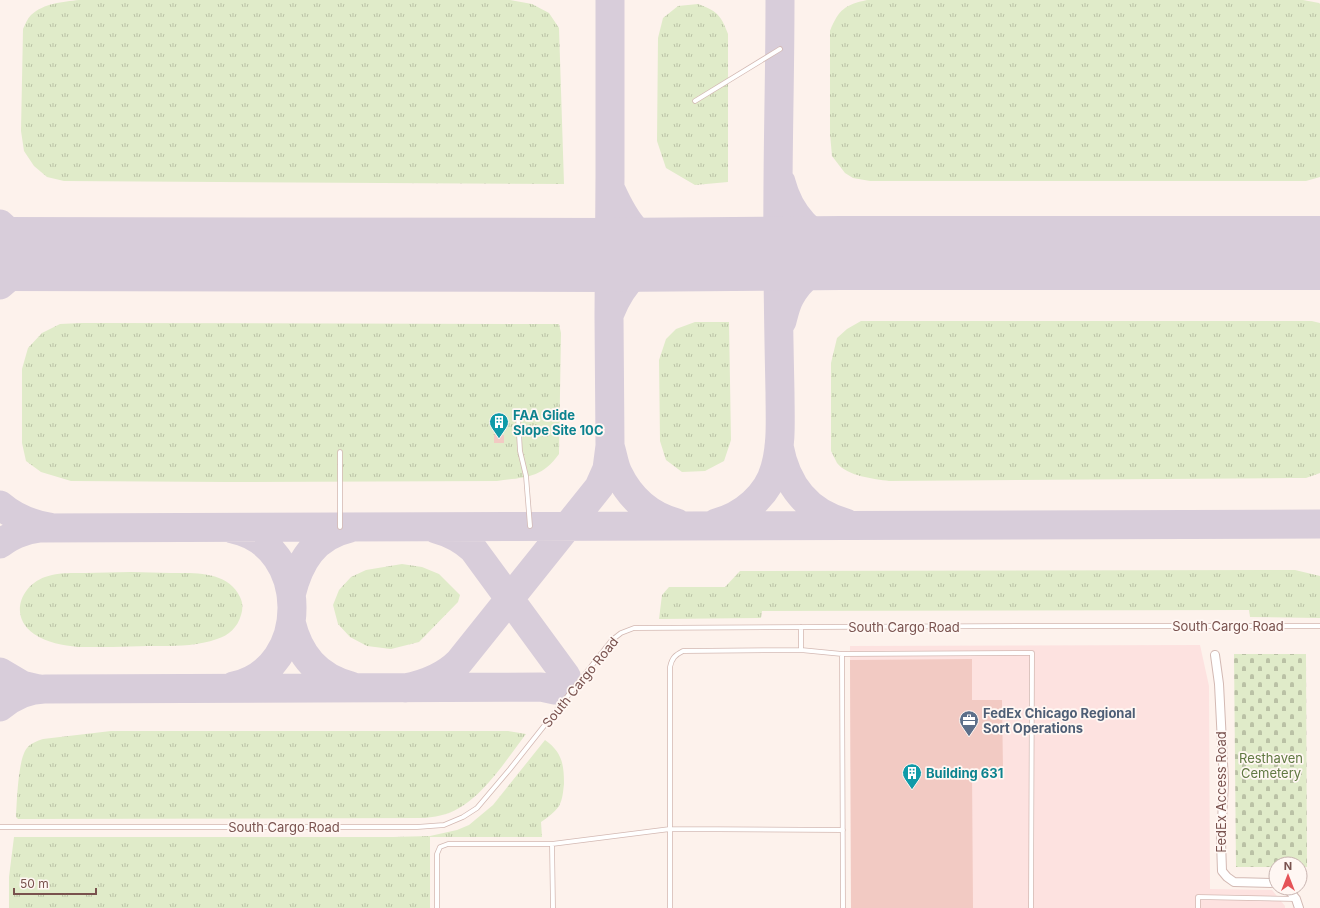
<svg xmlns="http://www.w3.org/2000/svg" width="1320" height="908" viewBox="0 0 1320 908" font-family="Inter,sans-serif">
<defs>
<pattern id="grass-tufts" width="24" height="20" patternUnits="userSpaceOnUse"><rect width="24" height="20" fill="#e0ebc9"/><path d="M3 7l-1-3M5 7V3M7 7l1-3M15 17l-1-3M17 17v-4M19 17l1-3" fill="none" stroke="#bac1a5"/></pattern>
<pattern id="cemetery-stones" width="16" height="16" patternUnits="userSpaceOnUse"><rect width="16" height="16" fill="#e0ebc9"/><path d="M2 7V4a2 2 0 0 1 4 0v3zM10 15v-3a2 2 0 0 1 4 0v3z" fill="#bac1a5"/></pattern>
</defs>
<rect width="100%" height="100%" fill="#fdf2ec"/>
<path fill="#fde2e0" d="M1200,645L1209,686L1210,889L1272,890L1285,906V908H851L850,646Z"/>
<path fill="url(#grass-tufts)" d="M79,0H510L532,4L549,13L559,28L564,184L64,181L47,177L34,166L24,151L21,131L23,29C25,25 27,19 31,15C44,3 63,2 79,0Z
M867,0H1303L1319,3L1320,4V177L1306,181H870L853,178L845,173L832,156L830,134V31C839,9 845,5 867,0Z
M698,4C717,11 721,15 728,34V182L695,185L666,168L657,141L658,38L663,18L678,6Z
M861,321H1312L1320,323V473L1306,478H1291L889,481C874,479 847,476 837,463C835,459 833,455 831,451V363L837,338L847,329Z
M695,322H729L731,440L724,461L705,471L682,472L666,460L660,441L659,360L666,339L676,329Z
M81,323L559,324L561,333L559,454C541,479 525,477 497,481L225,482L71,481L41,472L26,461L22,443V369L28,348L42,333L60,324Z
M402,564L422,567L439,574L460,595L458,602L419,642L391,649L367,646L350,637L338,624L333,605L339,590L351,577L366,570Z
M1295,570L1320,576V618L1250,617L1249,610L762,611L761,618L659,619L662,595L669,587H725L740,571Z
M131,572C144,572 157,573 171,573C195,573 228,571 240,597C243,603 243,609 241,615C238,627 228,636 217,639C194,647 171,646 148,646C124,647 101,647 78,647C63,645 47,643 34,634C9,617 20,586 45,577C58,572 72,573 85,573C100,573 116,572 131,572Z
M111,731H508L526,734C505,761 480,803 446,814C440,816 432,817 425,818L18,819L16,817C17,802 18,758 27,748C31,743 37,741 43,739Z
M545,740C562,752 564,764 564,784C563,791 563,799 559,806C554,813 548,817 541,822L542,837H430V908H9V877L14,837H393L430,836L457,830L469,825L493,805Z"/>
<path fill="url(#cemetery-stones)" d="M1234,654H1306L1307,867H1300V864H1276V867H1236Z"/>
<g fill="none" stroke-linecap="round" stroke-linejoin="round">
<path stroke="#d8cdda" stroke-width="29" d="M781,182C790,217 811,234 841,253C821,265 801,276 790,297C786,304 784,313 782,321
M0,224L21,243L52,254
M0,285L21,267L52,254
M610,313C623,280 642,263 677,255C639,242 627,225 611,190
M610,446C613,455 614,465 618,473C630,498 650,516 677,523
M779,446C786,484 807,513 846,523
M0,505C15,518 30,524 49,527
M716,523C743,516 768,495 775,468C782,444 780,417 780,393C779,346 778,300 778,254C777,169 780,85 780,0
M38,528L1320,524
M233,529C311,545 312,669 234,686
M436,529C451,533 462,539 473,549L566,676
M0,544C15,532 31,528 49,527
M291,595C299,562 314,536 350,528
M291,622C299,655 317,677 351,686
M0,672L22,685L39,689
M405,688C426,684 444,677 459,662L599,487L607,469L610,446L609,316L610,176V0
M0,707C13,696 29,689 45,689L541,687L555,690"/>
<path stroke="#d8cdda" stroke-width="74" d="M0,254L610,255L841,253H1320"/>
</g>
<path fill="#f2cac3" d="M494,435H504V443H494Z
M972,659V700H1002L1003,770L972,769L973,908H851L850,660Z"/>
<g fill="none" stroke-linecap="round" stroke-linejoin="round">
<defs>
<path id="service" d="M695,101L780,49
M518,417L520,451L526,476L530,526
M340,452V527
M801,650V627
M842,654L843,908
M0,827H417L444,825L463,817L477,808L510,769L612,640L621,633L634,628L1032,626H1320
M552,844L553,908
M437,908V854L440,847L448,844H552L670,829L843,830
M670,908V667C672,658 675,655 683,651L801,650L842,654L1032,653L1031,908
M1198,908V897L1296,899"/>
<path id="minor" d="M1215,655L1219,684L1224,782L1221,841L1222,871L1227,877L1234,882L1276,883
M1287,888L1296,899L1299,908"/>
</defs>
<use href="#service" stroke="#d3b9b3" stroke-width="5.5"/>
<use href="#minor" stroke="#d3b9b3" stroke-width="10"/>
<use href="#service" stroke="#fff" stroke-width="4"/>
<use href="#minor" stroke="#fff" stroke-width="8"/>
</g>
<defs>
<symbol id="building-pin" viewBox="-11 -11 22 30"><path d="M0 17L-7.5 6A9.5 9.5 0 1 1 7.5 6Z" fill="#0f9aa8" stroke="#fff7f3"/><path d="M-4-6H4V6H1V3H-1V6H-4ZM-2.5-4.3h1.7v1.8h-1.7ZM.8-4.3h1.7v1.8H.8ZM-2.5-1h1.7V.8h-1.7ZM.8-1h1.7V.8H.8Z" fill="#fff"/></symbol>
<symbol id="office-pin" viewBox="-11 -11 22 30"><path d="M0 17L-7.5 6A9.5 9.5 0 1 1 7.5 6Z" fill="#5c6f8a" stroke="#fff7f3"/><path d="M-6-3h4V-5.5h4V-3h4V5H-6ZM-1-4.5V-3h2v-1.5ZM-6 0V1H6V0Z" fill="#fff"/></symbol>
</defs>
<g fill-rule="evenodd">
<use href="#building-pin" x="488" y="411" width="22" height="30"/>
<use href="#office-pin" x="958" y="709" width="22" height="30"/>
<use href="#building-pin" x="901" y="762" width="22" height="30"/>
</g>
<g text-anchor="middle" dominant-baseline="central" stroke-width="3.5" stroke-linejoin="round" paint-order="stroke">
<g font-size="13" font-weight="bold" fill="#0d838f" stroke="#fff7f3" text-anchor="start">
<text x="513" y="415">FAA Glide<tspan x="513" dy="15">Slope Site 10C</tspan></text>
<text x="926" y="773">Building 631</text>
</g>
<g font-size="13" fill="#79524e" stroke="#fff7f3">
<text x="1228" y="626">South Cargo Road</text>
<text x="904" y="627">South Cargo Road</text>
<text transform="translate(580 682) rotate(-51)">South Cargo Road</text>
<text transform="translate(1221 792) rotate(-90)">FedEx Access Road</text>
<text x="284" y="827">South Cargo Road</text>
</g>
<g font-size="13" font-weight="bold" fill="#4e5e75" stroke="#fff7f3" text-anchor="start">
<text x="983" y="713">FedEx Chicago Regional<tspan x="983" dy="15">Sort Operations</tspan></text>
</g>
<g font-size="13" fill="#607942" stroke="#fff7f3">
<text x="1271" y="758">Resthaven<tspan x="1271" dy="15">Cemetery</tspan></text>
</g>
</g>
<g transform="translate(1288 876)"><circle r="19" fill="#fff7f3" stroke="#c9b5b1"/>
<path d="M0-3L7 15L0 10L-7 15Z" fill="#e55357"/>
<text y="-6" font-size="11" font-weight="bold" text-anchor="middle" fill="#79524e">N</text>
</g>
<path d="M14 888v6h82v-6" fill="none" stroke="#79524e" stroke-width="2"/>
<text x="20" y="888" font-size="12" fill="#79524e" stroke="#fff7f3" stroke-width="3" paint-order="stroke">50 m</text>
</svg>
